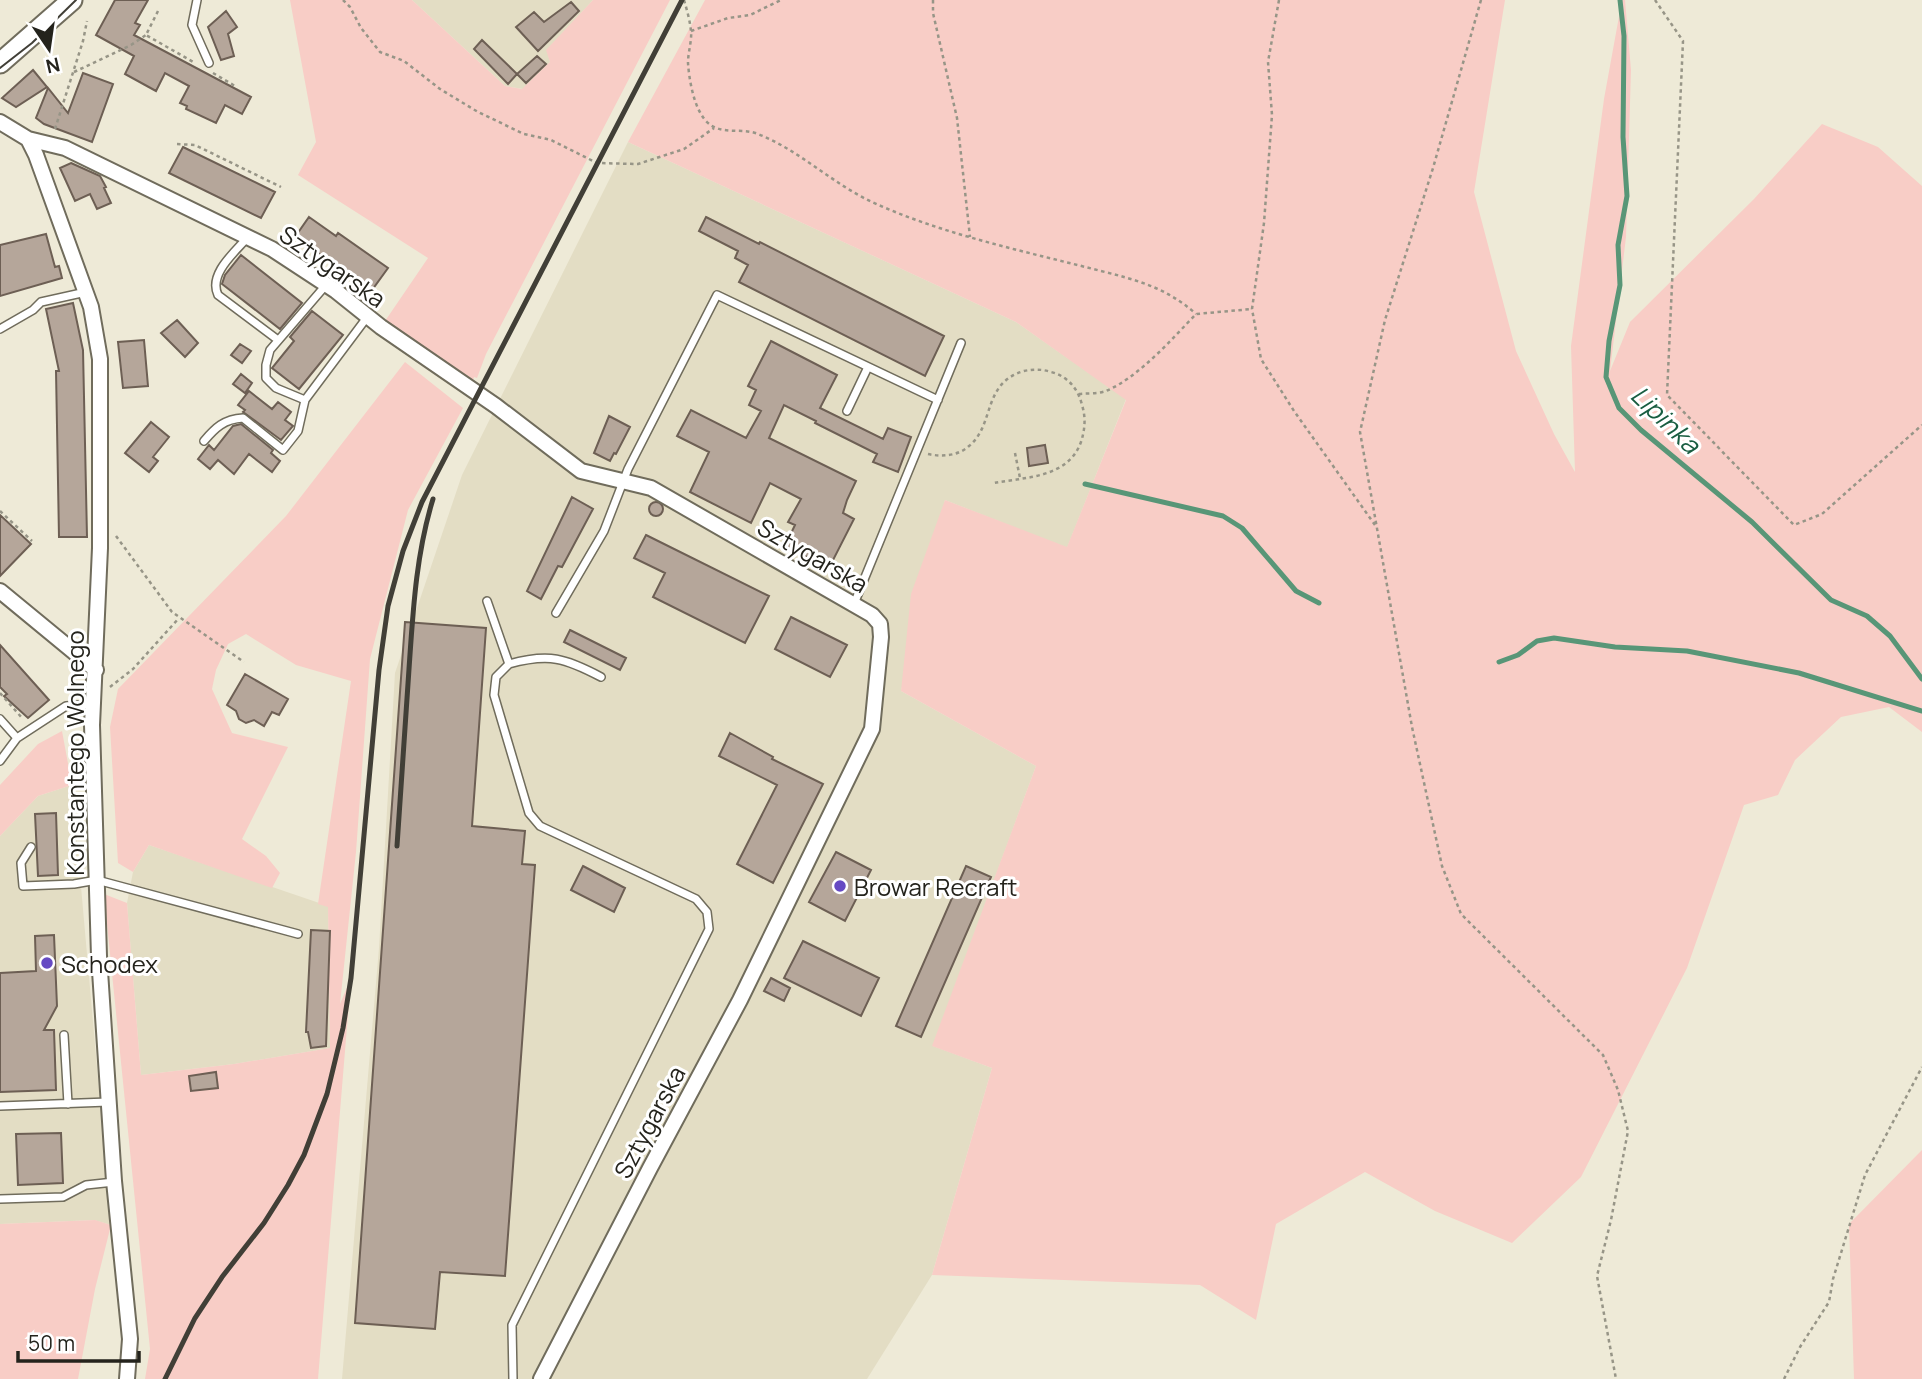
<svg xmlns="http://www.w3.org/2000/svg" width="1922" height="1379" viewBox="0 0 1922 1379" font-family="Manrope,sans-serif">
<rect width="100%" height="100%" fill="#eeead7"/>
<path fill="#e3ddc4" d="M412,0H593L547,50L550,62L523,89L505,86Z
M628,142L1016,322L1126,399L1067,548L945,500L901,691L1036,766L933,1046L992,1068L932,1275L867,1379H342L379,948L395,673L462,475Z
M72,785L111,1225L94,1220L0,1224V836L38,796Z
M149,845L328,906L330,1048L234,1064L141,1075L127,903L133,872Z"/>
<path fill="#f8cdc6" d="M290,0H412L505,86L522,89L550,62L546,50L593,0H670L486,354L477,378L474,377L473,380L445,361H430L383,324L428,258L298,175L316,142Z
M705,0H1505L1474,192L1516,351L1554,434L1575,472L1571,346L1604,99L1622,0H1625L1631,70L1626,237L1610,371L1630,322L1754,199L1822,124L1878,147L1922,186V732L1889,707L1841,717L1795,760L1778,795L1744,805L1687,968L1581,1177L1512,1243L1435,1211L1365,1172L1276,1224L1256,1320L1200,1285L932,1275L992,1068L932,1046L1036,766L901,691L911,594L945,500L1067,547L1126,400L1016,322L628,142Z
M405,362L463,408L408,510L370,659L356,852L340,1004L351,978L318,1379H145L150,1349L104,894L127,903L141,1075L234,1064L330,1048L328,907L318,904L351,681L296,665L246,634L228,644L216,670L212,689L232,733L288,747L242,839L266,856L280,873L272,888L149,845L133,872L118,863L110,727L118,689L286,516Z
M62,731L72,785L38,796L0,836V785L38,744Z
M1922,1150V1379H1854L1849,1224Z
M95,1220L111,1225L95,1289L78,1379H0V1224Z"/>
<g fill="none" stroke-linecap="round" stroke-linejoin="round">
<path stroke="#589677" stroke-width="5" d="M1620,0L1624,36L1623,137L1627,196L1618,245L1620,285L1609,341L1606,377L1619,408L1641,430L1752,522L1831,600L1867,616L1890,636L1922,679
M1085,484L1223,516L1242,528L1296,591L1319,603
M1499,662L1518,655L1537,641L1554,638L1615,647L1687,651L1799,673L1922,711"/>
</g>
<path fill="#b5a69a" stroke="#6d5f54" stroke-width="2" d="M115,0H148L135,23L140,25L134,35L251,97L242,114L225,105L216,123L186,109L187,106L180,103L189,86L165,73L156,91L125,74L134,56L96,35Z
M571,2L579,11L538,51L516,27L534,12L544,22Z
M226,11L237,27L228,34L234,56L221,60L208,27Z
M482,40L517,74L508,84L474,49Z
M537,56L546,64L526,83L517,74Z
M33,70L47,87L16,107L2,98Z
M83,73L113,84L92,142L44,124L36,118L48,88L68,113Z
M183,147L275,192L261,218L169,173Z
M71,163L100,176L106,187L104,188L111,203L97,209L90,194L75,201L60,168Z
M309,217L336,236L338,233L388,268L372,290L295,237Z
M706,217L759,244L760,242L944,336L925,376L739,282L748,265L735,258L738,251L699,231Z
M46,234L55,267L59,266L62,278L0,296V245Z
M241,255L302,303L280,329L222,284L225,275Z
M73,303L83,350L87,537H59L56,371H59L46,309Z
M312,311L343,335L299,389L272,368L294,341L290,337Z
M177,320L198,343L185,357L161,333Z
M144,340L148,386L123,388L118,342Z
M771,341L837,375L820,408L883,439L888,428L911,437L898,472L873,462L877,454L815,423L816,421L784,405L769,438L856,481L847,500L843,513L854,519L829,568L785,546L795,525L788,522L801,499L770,483L751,523L690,492L709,452L677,436L691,410L746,438L761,411L749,405L756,390L748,386Z
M240,344L251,351L242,363L231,355Z
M241,374L252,383L245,393L233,384Z
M249,391L272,409L278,402L291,412L285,420L293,426L281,440L243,412L245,410L238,405Z
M609,416L630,427L616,454L614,453L610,461L594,453Z
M151,422L169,437L153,457L158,461L149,472L125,453Z
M241,424L273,450L271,453L280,461L272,472L249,454L234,474L218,460L210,469L198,459L209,445L214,450L233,426Z
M1045,445L1048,463L1029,466L1027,448Z
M572,497L593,509L562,567L558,566L541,599L527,591Z
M649 509a7 7 0 1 1 14 0a7 7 0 1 1-14 0Z
M0,515L31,544L0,576Z
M646,535L769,596L745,643L653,597L665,573L634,558Z
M791,617L847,645L830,677L775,649Z
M405,622L486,628L472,826L525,831L522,864L535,865L505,1276L440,1272L435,1329L355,1323Z
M570,630L626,658L620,670L564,642Z
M0,645L49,700L28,718L4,696L7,694L0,687Z
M245,674L288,699L279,715L272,712L264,726L254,720L246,723L239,719L236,711L227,705Z
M730,733L773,757L772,759L823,784L773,883L737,864L777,785L719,756Z
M56,813L58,875L38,876L35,814Z
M836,852L871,870L845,921L809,902Z
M583,866L625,888L614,912L571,890Z
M966,866L991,877L921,1037L896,1026Z
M311,930L330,931L326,1046L311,1048L308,1032H306Z
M54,935L57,1006L44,1030H54L56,1090L0,1092V973L36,971L35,936Z
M803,941L879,978L861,1016L784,978Z
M771,978L790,988L784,1001L764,991Z
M216,1072L218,1088L191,1091L189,1076Z
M61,1133L63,1183L18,1185L16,1134Z"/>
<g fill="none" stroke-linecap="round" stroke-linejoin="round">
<defs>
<path id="lane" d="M197,0L192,25L209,63
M248,237C235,252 208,274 218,295L278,340
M0,329L33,310L41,302L86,292
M305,400L276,388L266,378V365L270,350L326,285
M847,411L868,367
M204,441C215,428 224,419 243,418L283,450L298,431L305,400L368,316
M487,601L509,664C549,653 565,658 601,677
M854,604L961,343
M556,613L604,531L628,469L717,295L938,400
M509,664L496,677L494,695L529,813L540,826L696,899L707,912L709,929L512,1325L513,1379
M0,719L17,738
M0,761L17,738L66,706L93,704
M31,847L21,863L23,886L74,884L97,880L298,934
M64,1035L68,1104
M0,1106L108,1102
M0,1199L63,1197L86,1185L114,1182"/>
<path id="street" d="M0,122L28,139L65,148L272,249L336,291L381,327L496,406L581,471L651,488L872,615L880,624L881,637L872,729L740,1000L650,1168L541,1379
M28,139L36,155L91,307L100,359V548L92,725L99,956L114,1181L130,1339L127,1379
M0,591L96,670"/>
<path id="secondary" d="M0,63L72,0"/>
</defs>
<use href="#lane" stroke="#706c5c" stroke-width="10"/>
<use href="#street" stroke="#706c5c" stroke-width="18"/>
<use href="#secondary" stroke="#706c5c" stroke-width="23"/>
<path stroke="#979587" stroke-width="2.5" stroke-dasharray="3.5 3.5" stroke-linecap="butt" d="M343,0L350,7L361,28L380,52L404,61L440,89L478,112L524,134L551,140L597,163L638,164L684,149L714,128
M684,0C687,10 690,21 691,31C692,41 688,52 688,63C689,78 693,101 701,114C715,139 739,126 758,134C799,150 833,184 872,202C944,235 1024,251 1101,271C1137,280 1167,288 1196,314
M933,0V13L957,118L970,237
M1279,0L1268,62L1272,115L1264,223L1252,309L1261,359L1294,411L1375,525
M1481,0L1433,168L1385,320L1360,432L1412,727L1442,866L1461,914L1603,1055L1618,1090L1628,1131L1611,1220L1597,1276L1616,1379
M1655,0L1683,41L1667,395L1794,525L1822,514L1922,425
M158,11L146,35L195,63
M691,31L728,18L750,15L781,0
M74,72L131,45L146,35
M213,73L235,86
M55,129L83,41L87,21
M177,144L195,145L281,187
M1079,394C1087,393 1098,394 1106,391C1139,377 1172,339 1196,314L1252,309
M1015,453L1020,478
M928,454C942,457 958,456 969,446C995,425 982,383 1024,371C1033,369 1042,369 1051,372C1067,376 1078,388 1082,405C1086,418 1085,429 1081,442C1068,478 1026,477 994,483
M0,511L32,541
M116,536L172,612L244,662
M110,687L133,669L179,618
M0,693L23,719
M1784,1379L1800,1347L1829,1302L1833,1279L1865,1175L1922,1067"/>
<use href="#lane" stroke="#fff" stroke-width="7"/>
<use href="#street" stroke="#fff" stroke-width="14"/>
<use href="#secondary" stroke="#fff" stroke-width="19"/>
<path stroke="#413f37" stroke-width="2" d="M0,68L32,43L76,0"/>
<path stroke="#413f37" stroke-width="5" d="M397,846C401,787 405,728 409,669C413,611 416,554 433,499
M165,1379L195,1318L222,1277L264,1223L288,1185L304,1155L327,1094L343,1028L351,978L379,670L388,606L403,551L422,502L682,0"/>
</g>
<g fill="#664ac3" stroke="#fff" stroke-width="2.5">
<circle cx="840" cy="886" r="7"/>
<circle cx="47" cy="963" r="7"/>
</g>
<g text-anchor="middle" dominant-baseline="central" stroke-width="6" stroke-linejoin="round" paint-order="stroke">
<g font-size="24" fill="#24231c" stroke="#fff">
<text transform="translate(333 266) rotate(35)">Sztygarska</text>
<text transform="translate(813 555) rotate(30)">Sztygarska</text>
<text transform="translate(74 753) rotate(-90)">Konstantego Wolnego</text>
<text transform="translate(649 1122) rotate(-62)">Sztygarska</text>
</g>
<g font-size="24" fill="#24231c" stroke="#fff" text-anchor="start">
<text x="854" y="886">Browar Recraft</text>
<text x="61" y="963">Schodex</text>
</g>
<g font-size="26" font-style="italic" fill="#195d41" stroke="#fff">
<text transform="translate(1666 419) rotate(44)">Lipinka</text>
</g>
</g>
<g transform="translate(49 49) rotate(167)" stroke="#ffffff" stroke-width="5" paint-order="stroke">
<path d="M0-5L12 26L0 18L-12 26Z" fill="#24231c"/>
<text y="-10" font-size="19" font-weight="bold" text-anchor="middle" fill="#24231c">N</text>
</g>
<path d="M18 1351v10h121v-10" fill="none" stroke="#24231c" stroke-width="3.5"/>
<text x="28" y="1351" font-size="21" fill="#24231c" stroke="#ffffff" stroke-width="5" paint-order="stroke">50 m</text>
</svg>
